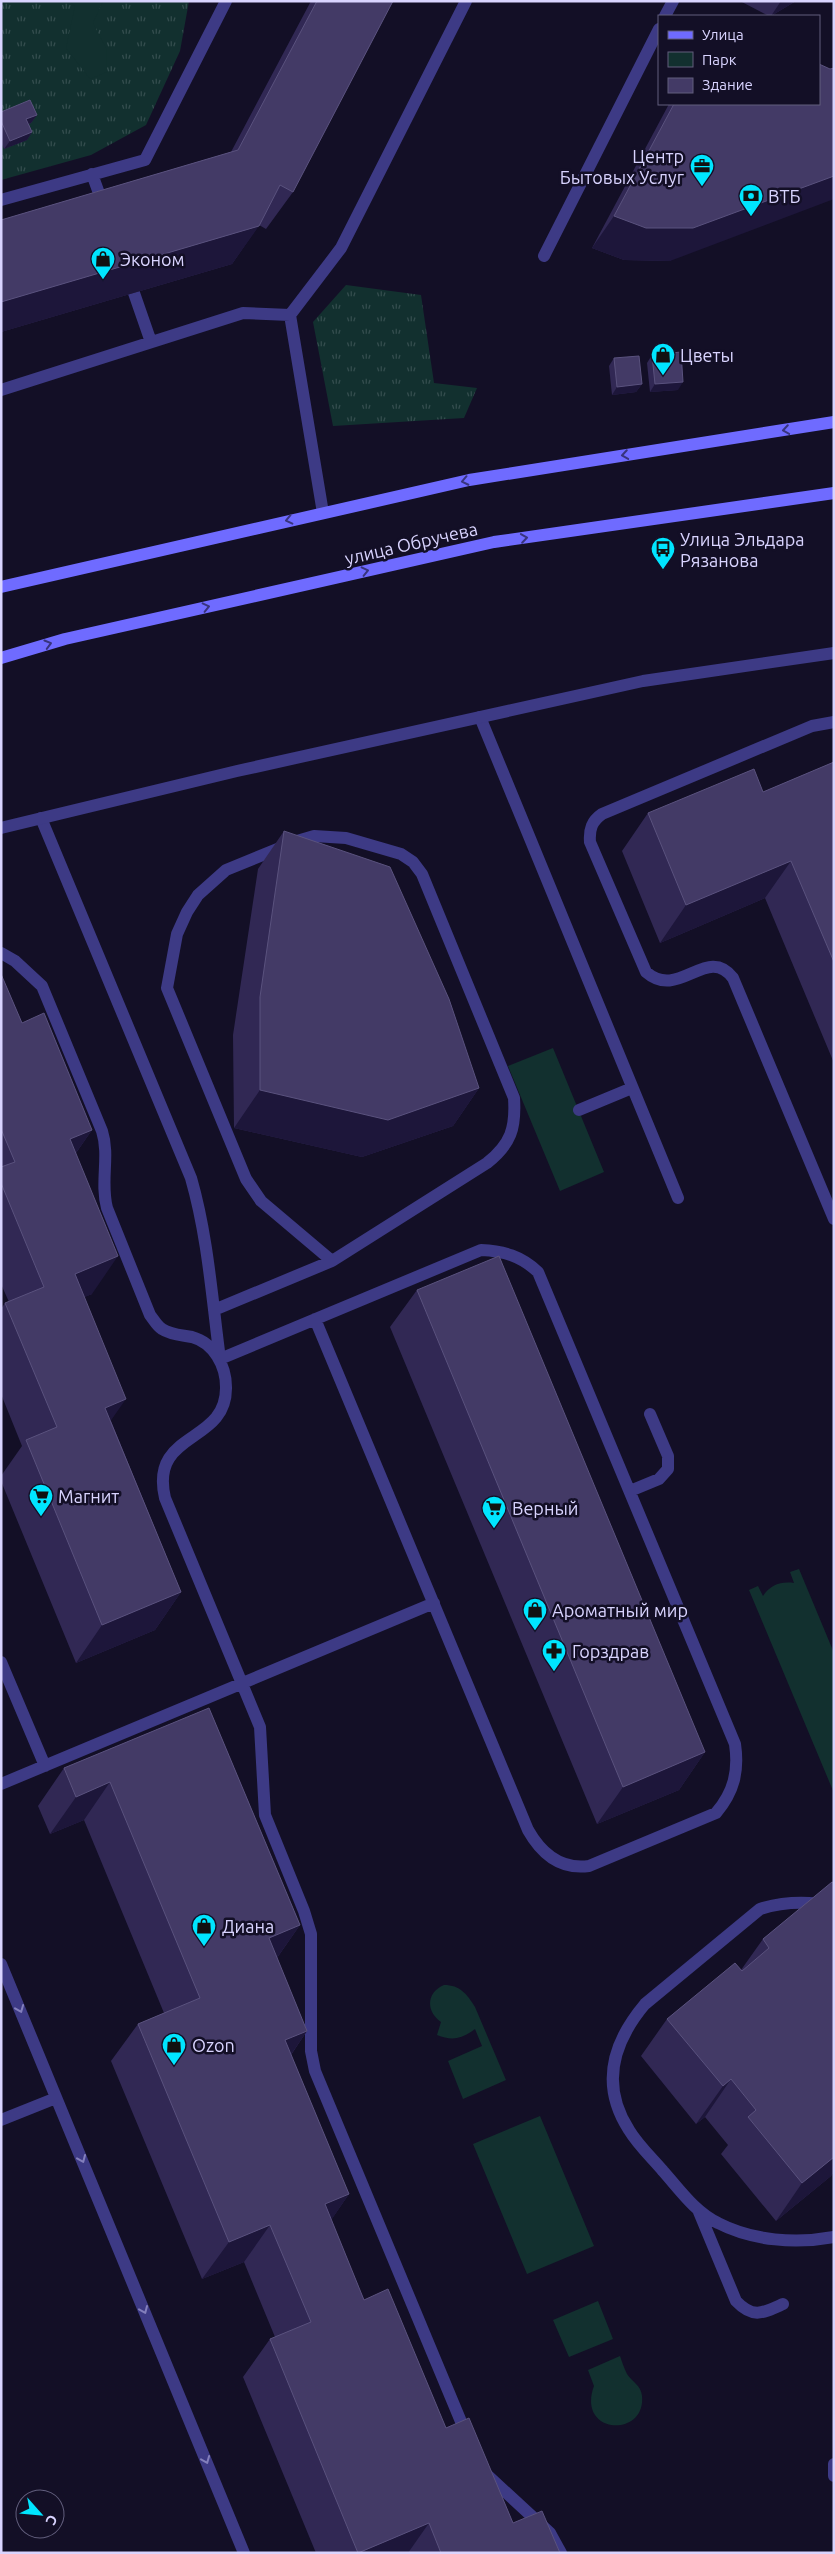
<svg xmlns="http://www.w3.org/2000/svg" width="835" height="2554" viewBox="0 0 835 2554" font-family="Ubuntu,sans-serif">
<defs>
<pattern id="grass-tufts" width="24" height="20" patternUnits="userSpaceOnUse" patternTransform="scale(1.25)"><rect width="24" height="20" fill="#12302f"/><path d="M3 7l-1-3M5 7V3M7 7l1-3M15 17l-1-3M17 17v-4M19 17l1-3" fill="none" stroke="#344d4e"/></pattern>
</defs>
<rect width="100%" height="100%" fill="#130f26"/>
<path fill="url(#grass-tufts)" d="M1,1H189L180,51L146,125L91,155L1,180Z
M346,285L421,295L434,383L477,388L464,418L333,426L313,322Z"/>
<path fill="#12302f" d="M69,1H103L93,23L106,48L107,72L90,79L66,48L75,6Z
M553,1048L604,1172L560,1191L508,1066Z
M799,1569L834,1653V1793L749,1590L758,1586L763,1596C770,1585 781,1581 794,1583L790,1572Z
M444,1985C460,1985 467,1994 475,2007L506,2080L463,2099L448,2061L482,2046L475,2029C462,2039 452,2041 437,2035L441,2022C425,2011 427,1992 444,1985Z
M540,2116L594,2246L527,2274L473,2144Z
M598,2301L613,2339L569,2357L553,2320Z
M620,2356C622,2362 624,2368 627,2374C632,2382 641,2385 642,2396C646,2438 576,2435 594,2386L588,2370Z"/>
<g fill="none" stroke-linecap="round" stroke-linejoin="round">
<path stroke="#3d3a85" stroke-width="12" d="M665,16L673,1
M92,174L104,207
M1,200L145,160L226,1
M544,256L659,29
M134,293L151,342
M290,315L341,248L466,1
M1,390L243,313L290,315L323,513
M480,717L678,1198
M834,722L812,726L602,814C592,821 589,829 590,842L646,972C679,1001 707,944 733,978L834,1219
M41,818L191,1178C208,1237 212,1299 220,1359L481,1250C504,1251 521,1256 538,1272L735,1744C739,1771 734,1792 716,1813L589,1866C560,1870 541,1853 528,1830L315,1319
M1,953L15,961L42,986L102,1131C110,1156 100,1182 107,1208L150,1315C154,1320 157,1326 162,1329C171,1335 182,1335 192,1337C214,1343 226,1366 226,1387C227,1445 149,1430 165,1498L260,1727L265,1815L304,1911L311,1934V2051L315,2071L467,2436
M579,1110L632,1088
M214,1310L332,1261L487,1163C511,1144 516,1128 514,1098L422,874L413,862L401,854L346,838L314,836L297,841L226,870L198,895L187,912L177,934L167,988L246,1179L261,1201L332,1261
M630,1491L659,1479L668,1469V1456L650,1414
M1,1662L45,1766
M1,1784L434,1603
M834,1906C808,1901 785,1901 760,1909L645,2004C613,2042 600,2085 629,2130C638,2145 652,2158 663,2171C680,2190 695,2212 718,2223C753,2241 796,2244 834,2237
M1,1964L244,2553
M1,2120L56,2098
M699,2212L736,2301C753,2319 763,2313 783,2304
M834,2464V2476
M486,2474L550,2533L561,2553"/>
<path stroke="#3d3a85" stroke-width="12" d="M1,828L237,771L643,681L834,653"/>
<path stroke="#6f6bff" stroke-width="12" d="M1,587L469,480L834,422
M1,658L65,639L494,542L834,493"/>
</g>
<path fill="#312854" d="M311,1H393L293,192L266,229L259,225L232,264L1,332V220L231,152Z
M740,1H796L771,16H769Z
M669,104H819L670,261L624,260L592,248Z
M1,112L37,115L31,123L29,124L32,132L27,140L4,149L1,142Z
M652,355L678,390L650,392L647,363Z
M614,358L642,384L636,392L612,395L609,366Z
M834,762V1063L765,898L660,943L622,851L648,813L763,792Z
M284,831L479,1088L453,1126L362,1157L234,1128L233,1035L258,869Z
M1,974L22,1023L92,1130L76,1153L92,1294L84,1297L111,1421L181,1592L155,1630L76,1663L1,1481V1476L22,1446L1,1394V1309L5,1303L9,1302L1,1284Z
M417,1290L705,1752L679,1790L597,1824L390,1327Z
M209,1708L300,1925L277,1958L307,2031L291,2055L349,2194L331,2220L364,2300L446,2428L513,2523L560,2553H316L243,2377L270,2339L275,2337L244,2262L202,2279L111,2061L138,2024L164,2013L84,1820L50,1834L38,1806L64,1768Z
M834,1883V2171L831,2176L776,2221L721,2154L728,2145L705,2117L696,2124L641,2056L667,2019L741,1970L763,1939Z"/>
<path fill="#1d163a" d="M781,1H796L771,16Z
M37,115L31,123L21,127L26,119Z
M32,132L27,140L4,149L10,141Z
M834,176V199L670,261L624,260L592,248L614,216Z
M259,226L232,264L1,332V302Z
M683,382L678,390L650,392L655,384Z
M642,384L636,392L612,395L617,387Z
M791,861L765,898L660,943L686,905Z
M479,1088L453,1126L362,1157L234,1128L260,1090Z
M92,1130L66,1167L70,1139Z
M118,1256L92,1294L49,1312L75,1274Z
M126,1399L100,1436L105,1408Z
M181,1592L155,1630L76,1663L102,1625Z
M705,1752L679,1790L597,1824L623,1787Z
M110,1782L84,1820L50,1834L76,1797Z
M300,1925L274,1962L269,1938Z
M307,2031L281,2069L285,2040Z
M731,2079L705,2117L696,2124L723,2086Z
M834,2157V2171L831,2176L776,2221L802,2183Z
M349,2194L323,2232L325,2204Z
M270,2225L244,2262L202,2279L229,2242Z
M429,2523L408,2553H359Z"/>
<path fill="#433a66" stroke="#5a527e" d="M317,1H393L293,192L280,185L259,226L1,302V220L238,150Z
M819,64L830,69L834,68V176L693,228H646L614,216L674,104H819Z
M30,100L37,115L26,119L32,132L10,141L1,121V112Z
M681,352L683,382L655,384L652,355Z
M639,356L642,384L617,387L614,358Z
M834,762V962L791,861L686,905L648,813L754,769L763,792Z
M284,831L390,867L449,999L479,1088L388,1120L260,1090V997Z
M1,974L22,1023L44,1013L92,1130L70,1139L118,1256L75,1274L126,1399L105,1408L181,1592L102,1625L26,1440L57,1427L5,1303L44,1287L1,1183V1167L15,1162L1,1129Z
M499,1256L705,1752L623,1787L417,1290Z
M209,1708L300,1925L269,1938L307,2031L285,2040L349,2194L325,2204L364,2300L388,2289L446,2428L469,2418L513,2523L542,2511L560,2553H441L429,2523L358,2553L270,2339L311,2322L270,2225L229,2242L138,2024L200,1998L110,1782L76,1797L64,1768Z
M832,1882L834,1883V2157L802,2183L748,2117L756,2110L731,2079L723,2086L667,2019L735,1963L742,1971L769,1948L763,1939Z"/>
<defs><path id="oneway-chevron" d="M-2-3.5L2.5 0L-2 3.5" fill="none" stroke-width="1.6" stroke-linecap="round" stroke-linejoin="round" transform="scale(1.25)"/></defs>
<g stroke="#38347d">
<use href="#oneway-chevron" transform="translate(786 430) rotate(171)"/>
<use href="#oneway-chevron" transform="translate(625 455) rotate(171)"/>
<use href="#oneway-chevron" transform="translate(465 481) rotate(168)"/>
<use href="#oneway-chevron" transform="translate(289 520) rotate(167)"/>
<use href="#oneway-chevron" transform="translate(524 538) rotate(-8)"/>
<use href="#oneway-chevron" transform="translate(365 571) rotate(-13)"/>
<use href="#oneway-chevron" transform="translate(206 607) rotate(-13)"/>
<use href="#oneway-chevron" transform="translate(48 644) rotate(-16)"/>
</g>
<g stroke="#837fbc">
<use href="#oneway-chevron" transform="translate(20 2009) rotate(68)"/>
<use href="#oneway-chevron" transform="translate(82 2159) rotate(67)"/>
<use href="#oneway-chevron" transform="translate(144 2310) rotate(67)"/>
<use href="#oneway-chevron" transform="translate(206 2460) rotate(68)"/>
</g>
<defs>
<symbol id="office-pin" viewBox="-11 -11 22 30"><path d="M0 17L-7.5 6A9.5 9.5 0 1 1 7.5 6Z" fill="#00e5ff" stroke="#130f26"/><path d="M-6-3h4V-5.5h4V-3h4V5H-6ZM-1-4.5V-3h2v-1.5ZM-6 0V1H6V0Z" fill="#111"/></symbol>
<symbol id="bank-pin" viewBox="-11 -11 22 30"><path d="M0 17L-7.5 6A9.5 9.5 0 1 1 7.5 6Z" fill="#00e5ff" stroke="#130f26"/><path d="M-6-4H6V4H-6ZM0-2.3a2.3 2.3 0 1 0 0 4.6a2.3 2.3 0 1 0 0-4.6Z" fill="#111"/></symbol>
<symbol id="shop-pin" viewBox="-11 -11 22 30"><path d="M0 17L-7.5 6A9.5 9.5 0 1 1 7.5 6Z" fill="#00e5ff" stroke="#130f26"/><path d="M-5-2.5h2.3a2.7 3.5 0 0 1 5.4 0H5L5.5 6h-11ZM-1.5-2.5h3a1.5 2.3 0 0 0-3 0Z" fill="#111"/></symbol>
<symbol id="bus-pin" viewBox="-11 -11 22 30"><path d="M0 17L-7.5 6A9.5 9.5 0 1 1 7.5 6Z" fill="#00e5ff" stroke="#130f26"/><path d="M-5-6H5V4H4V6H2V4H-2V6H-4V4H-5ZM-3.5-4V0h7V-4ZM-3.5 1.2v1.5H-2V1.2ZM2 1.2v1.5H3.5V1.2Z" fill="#111"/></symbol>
<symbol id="supermarket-pin" viewBox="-11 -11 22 30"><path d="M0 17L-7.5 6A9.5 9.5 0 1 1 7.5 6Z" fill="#00e5ff" stroke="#130f26"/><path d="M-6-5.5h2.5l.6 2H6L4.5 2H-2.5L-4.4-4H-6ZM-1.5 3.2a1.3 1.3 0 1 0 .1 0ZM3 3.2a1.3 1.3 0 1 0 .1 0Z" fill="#111"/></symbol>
<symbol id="pharmacy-pin" viewBox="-11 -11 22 30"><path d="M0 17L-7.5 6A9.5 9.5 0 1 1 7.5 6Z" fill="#00e5ff" stroke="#130f26"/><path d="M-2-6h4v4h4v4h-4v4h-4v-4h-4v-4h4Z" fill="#111"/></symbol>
</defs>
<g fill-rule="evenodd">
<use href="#office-pin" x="688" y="152" width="28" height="38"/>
<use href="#bank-pin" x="737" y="182" width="28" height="38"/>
<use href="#shop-pin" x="89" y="245" width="28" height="38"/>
<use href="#shop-pin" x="649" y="341" width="28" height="38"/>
<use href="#bus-pin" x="649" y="535" width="28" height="38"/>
<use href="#supermarket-pin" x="27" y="1482" width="28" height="38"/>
<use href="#supermarket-pin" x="480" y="1494" width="28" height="38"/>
<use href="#shop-pin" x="521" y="1596" width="28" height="38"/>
<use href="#pharmacy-pin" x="540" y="1637" width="28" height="38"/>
<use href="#shop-pin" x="190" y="1912" width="28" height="38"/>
<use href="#shop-pin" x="160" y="2031" width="28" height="38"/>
</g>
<g text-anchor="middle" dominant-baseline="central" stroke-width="5" stroke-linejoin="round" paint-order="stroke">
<g font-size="18" fill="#d9d4ff" stroke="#130f26" text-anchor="start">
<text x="684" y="156" text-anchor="end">Центр<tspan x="684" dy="21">Бытовых Услуг</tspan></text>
<text x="768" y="196">ВТБ</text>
<text x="120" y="259">Эконом</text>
<text x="680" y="355">Цветы</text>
<text x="680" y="539">Улица Эльдара<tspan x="680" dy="21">Рязанова</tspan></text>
<text x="58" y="1496">Магнит</text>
<text x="512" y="1508">Верный</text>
<text x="552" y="1610">Ароматный мир</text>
<text x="572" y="1651">Горздрав</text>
<text x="222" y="1926">Диана</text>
<text x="192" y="2045">Ozon</text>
</g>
<g font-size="18" fill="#d9d4ff" stroke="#130f26">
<text transform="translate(411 543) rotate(-13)">улица Обручева</text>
</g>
</g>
<rect width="835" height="2554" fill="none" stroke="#d9d4ff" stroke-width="5"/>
<rect x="658" y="15" width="162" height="90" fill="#130f26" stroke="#625e7d"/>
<rect x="668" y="31" width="25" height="8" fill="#6f6bff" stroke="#625e7d"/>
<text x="702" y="40" font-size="15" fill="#d9d4ff">Улица</text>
<rect x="668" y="52" width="25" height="15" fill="#12302f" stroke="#625e7d"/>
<text x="702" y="65" font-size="15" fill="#d9d4ff">Парк</text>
<rect x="668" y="78" width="25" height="15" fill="#433a66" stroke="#625e7d"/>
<text x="702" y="90" font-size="15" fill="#d9d4ff">Здание</text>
<g transform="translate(40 2514) rotate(117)"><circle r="24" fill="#130f26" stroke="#625e7d"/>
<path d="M0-4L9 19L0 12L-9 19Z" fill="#00e5ff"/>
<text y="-8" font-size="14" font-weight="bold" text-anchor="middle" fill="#d9d4ff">С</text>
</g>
</svg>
